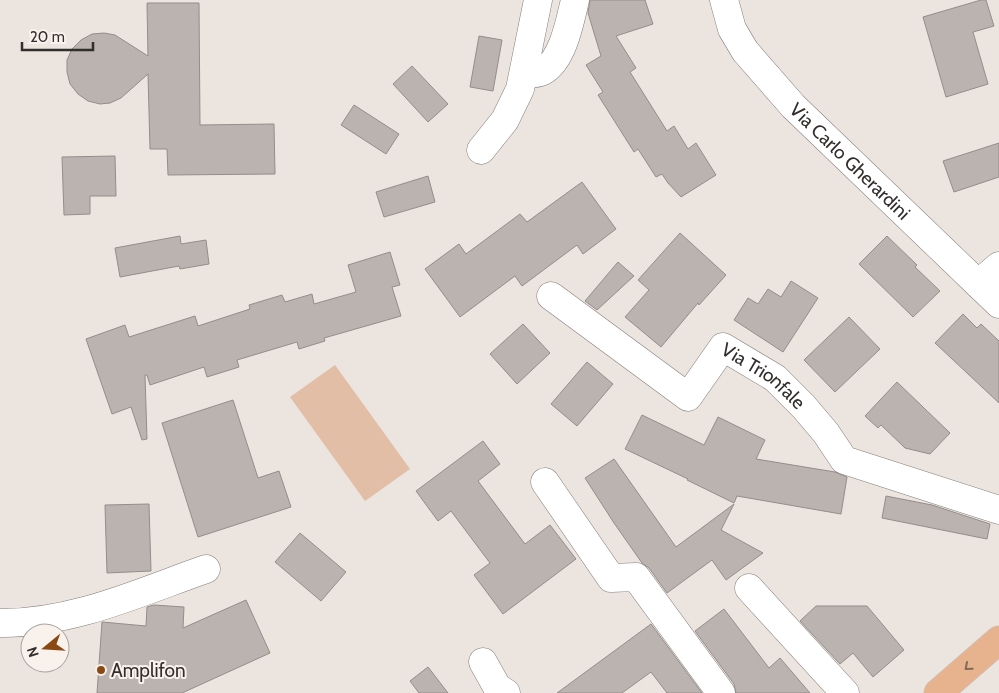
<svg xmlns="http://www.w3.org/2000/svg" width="999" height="693" viewBox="0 0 999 693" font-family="Cabin,sans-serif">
<rect width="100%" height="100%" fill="#ebe4df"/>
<path fill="#e3bea6" d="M335,365L410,469L365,501L290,397Z"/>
<path fill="#bab3af" stroke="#948d89" d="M590,0H645L653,24L616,36L636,68L630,72L667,131L674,126L688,149L696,143L716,175L681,197L668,183L662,174L656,177L638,149L634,152L598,95L603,92L586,65L601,56L588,13Z
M981,0H986L994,26L973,32L988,84L946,97L923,17Z
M147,3H199L200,125L274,124L275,174L168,175L167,149H150L148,74L121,98L110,103L100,104L88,101L78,94L70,84L67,72V60L72,49L81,40L92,34L104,33L115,35L148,56Z
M479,36L502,40L493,91L470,87Z
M412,66L448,104L428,122L393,84Z
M354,105L399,134L386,154L341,125Z
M999,143V177L954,192L943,161Z
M115,156L116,196H90V214L64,215L62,157Z
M428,176L435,202L384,217L376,192Z
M582,182L616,229L583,254L577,245L522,286L515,276L460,317L425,269L459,244L466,254L520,214L527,222Z
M680,233L726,275L699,305L698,303L661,347L625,317L649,290L638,280Z
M180,236L181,244L206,240L209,264L180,269L179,266L120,277L115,248Z
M887,236L917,265L915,267L940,291L913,317L859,264Z
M390,252L400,285L392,287L401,316L324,338L325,341L299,349L297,342L237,360L239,367L207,377L204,367L150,385L147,375H145L147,439L142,440L131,407L112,414L86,339L125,325L129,337L195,316L198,326L250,309L249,305L282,295L285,302L312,294L314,304L356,292L348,265Z
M618,262L634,276L597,310L585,301Z
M791,281L818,298L783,352L734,320L748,298L758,304L768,289L781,297Z
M963,314L977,328L981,324L999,341V403L935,343Z
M849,317L880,349L835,392L804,360Z
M523,324L550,353L517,384L490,354Z
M587,362L613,384L577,426L551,404Z
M897,382L950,433L930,454L905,448L881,425L878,428L865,416Z
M233,400L258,478L279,471L291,507L198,537L162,423Z
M642,415L704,445L718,417L765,440L756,459L835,472L847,477L841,514L737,496L734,503L687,480L688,479L625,449Z
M483,441L500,464L478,481L525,544L550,525L576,559L503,614L474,575L490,563L451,511L438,521L416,491Z
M614,459L676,547L734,504L721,530L763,553L726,580L712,560L667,593L649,568L642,563L614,523L585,478Z
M886,496L932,505L990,524L987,539L882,518Z
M149,504L151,571L107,573L105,505Z
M300,533L346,572L321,601L275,562Z
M246,600L270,653L182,693H97L102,622L146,626L147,607L154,605L184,607L183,628Z
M816,606H867L904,650L873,677L853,653L840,664L800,621Z
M724,609L769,668L780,658L810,693H736L734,684L695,631Z
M651,624L702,693H667L651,672L622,693H557Z
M428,667L448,693H419L410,681Z"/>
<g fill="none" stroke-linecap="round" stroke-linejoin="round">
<defs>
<g id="minor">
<path id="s1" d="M724,0L732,29L745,51L793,106L999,304"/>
<path d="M524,74C530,74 537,74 543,71C563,60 570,21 575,0"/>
<path d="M481,150L505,120L520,89L538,0"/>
<path d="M978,284L999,266"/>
<path id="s2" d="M551,296L688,397L723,347L775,378L804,407L826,433L844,460L999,510"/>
<path d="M545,482L611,578L636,577L721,693"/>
<path d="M749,588L845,693"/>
<path d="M0,623C72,624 140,592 206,569"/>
<path d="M483,662L497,687L506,693"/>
</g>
<path id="major" d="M938,693L999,640"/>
</defs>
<use href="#minor" stroke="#847d79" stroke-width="29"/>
<use href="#major" stroke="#c5c4c4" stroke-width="29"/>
<use href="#minor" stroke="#fff" stroke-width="28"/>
<use href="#major" stroke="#e6b38e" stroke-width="28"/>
</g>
<defs><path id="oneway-chevron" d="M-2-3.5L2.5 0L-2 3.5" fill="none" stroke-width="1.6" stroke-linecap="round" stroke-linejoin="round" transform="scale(1.25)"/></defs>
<use stroke="#826a58" href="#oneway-chevron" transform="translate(968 667) rotate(139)"/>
<circle fill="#8a4913" stroke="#f8f1ec" stroke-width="2" cx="101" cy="670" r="5"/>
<g text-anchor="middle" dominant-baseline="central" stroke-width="4" stroke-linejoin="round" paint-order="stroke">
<g font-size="19" fill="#312e2c" stroke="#f8f1ec">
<text stroke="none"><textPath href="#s1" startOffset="208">Via Carlo Gherardini</textPath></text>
<text stroke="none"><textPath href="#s2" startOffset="281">Via Trionfale</textPath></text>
</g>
<g font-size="19" fill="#312e2c" stroke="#f8f1ec" text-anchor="start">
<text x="111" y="670">Amplifon</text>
</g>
</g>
<g transform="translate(45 648) rotate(252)"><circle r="24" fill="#f8f1ec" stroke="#a8a39f"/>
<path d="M0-4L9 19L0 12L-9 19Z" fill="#8a4913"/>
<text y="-8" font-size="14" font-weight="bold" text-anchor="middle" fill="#312e2c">N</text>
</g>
<path d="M22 42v8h71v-8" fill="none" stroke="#312e2c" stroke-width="2.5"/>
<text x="30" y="42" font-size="15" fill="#312e2c" stroke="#f8f1ec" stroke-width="4" paint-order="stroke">20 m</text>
</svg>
